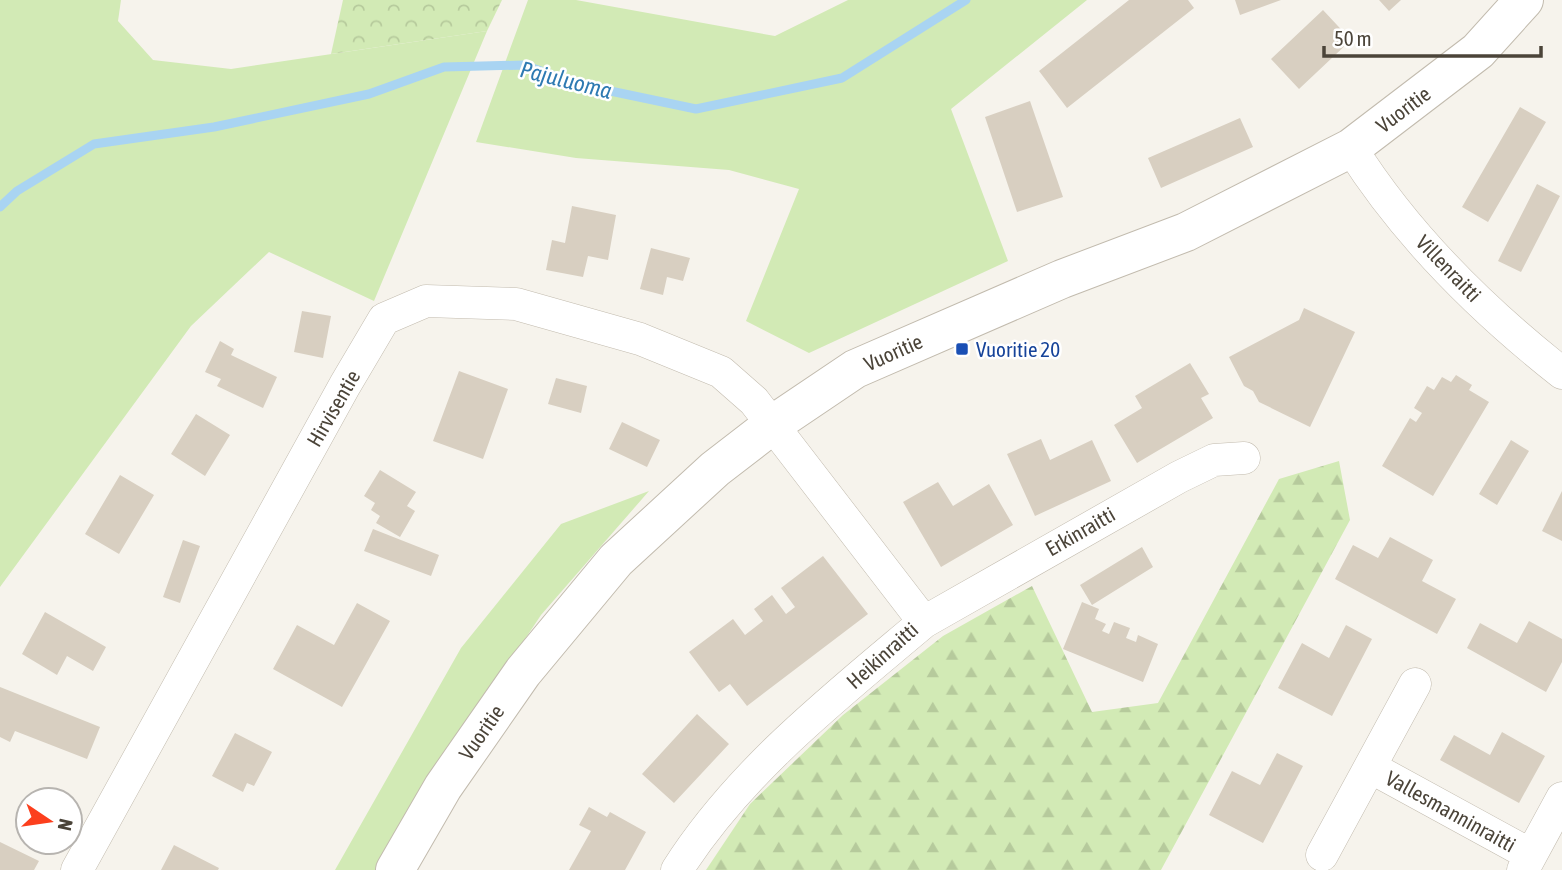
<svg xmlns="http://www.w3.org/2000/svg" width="1562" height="870" viewBox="0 0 1562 870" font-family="'Asap Condensed',sans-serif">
<defs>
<pattern id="forest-firs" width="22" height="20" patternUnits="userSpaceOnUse" patternTransform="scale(1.75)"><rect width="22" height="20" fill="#d2eab5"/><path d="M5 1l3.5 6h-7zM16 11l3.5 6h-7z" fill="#b6ca9c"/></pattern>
<pattern id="park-crowns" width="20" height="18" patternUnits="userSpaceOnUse" patternTransform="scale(1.75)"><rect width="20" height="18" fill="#d2eab5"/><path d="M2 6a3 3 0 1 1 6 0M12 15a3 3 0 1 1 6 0" fill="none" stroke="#b6ca9c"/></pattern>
</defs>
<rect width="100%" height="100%" fill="#f6f3ec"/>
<path fill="#d2eab5" d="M0,0H121L118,21L153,60L231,69L487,31L374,301L269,252L191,326L0,587Z
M528,0H576L775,36L848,0H1087L951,109L1008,261L809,353L746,321L799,189L729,170L576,158L476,142Z
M649,491L541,615L403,822L377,870H335L461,648L561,524Z"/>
<path fill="url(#forest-firs)" d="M1339,461L1350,520L1161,870H706L750,804L843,715L943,636L1032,586L1092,712L1158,703L1279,479Z"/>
<path fill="url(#park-crowns)" d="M343,0H502L487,31L331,54Z"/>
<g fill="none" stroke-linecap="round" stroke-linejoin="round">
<path stroke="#a9d4f2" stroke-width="9" d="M0,207L17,191L94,144L214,127L369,94L444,67L524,65L577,84L696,109L842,78L966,0"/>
</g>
<path fill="#d8cfc1" d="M1129,0H1188L1194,8L1067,108L1039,71Z
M1235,0H1281L1240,15Z
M1379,0H1401L1389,11Z
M1323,10L1351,40L1299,89L1271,59Z
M1030,101L1063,197L1017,212L985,117Z
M1520,107L1546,122L1488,222L1462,207Z
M1240,118L1253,147L1161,188L1148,158Z
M1537,184L1560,196L1521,272L1498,261Z
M572,206L616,215L608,260L588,256L583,277L546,270L552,240L565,243Z
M651,248L690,258L683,281L667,277L663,295L640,289Z
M1304,308L1355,332L1310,427L1259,402L1253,391L1244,386L1229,357L1299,320Z
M302,311L331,316L323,358L294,352Z
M220,341L234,349L231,355L277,377L263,408L217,386L221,379L205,372Z
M1190,363L1209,394L1201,398L1213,418L1137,463L1114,425L1142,408L1135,396Z
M459,371L508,389L483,459L433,441Z
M1456,375L1472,385L1469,390L1489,402L1433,496L1382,466L1410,418L1416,422L1422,413L1414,408L1427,386L1434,390L1442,377L1451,382Z
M556,378L587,386L581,413L548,404Z
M196,414L230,435L205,476L171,454Z
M622,422L660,440L647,467L609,449Z
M1041,439L1050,460L1092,440L1111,481L1035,516L1007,454Z
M1511,440L1529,451L1497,505L1479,494Z
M380,470L416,492L407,506L415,511L400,537L376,523L380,516L371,510L375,503L364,496Z
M120,475L154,495L119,554L85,534Z
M938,482L953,506L989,484L1013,525L941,567L903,502Z
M1562,491V541L1542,531Z
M373,529L439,555L431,576L364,551Z
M1390,537L1433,560L1422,581L1456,599L1437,634L1335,579L1353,545L1378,558Z
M183,540L200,546L180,603L163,597Z
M1142,547L1153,567L1092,605L1080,585Z
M823,556L868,614L747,706L730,684L719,692L689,652L733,619L745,635L763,621L754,609L772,595L786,614L795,607L781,588Z
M1082,602L1099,609L1095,619L1106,624L1102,631L1109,634L1114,622L1130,628L1126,638L1136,642L1138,635L1158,644L1143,682L1063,649Z
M357,603L390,621L342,707L273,669L297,625L334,645Z
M45,612L106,647L93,671L67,656L57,675L22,654Z
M1529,621L1562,639V662L1546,692L1467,648L1480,623L1517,643Z
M1346,625L1372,639L1332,716L1278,688L1302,643L1329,658Z
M0,687L100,727L87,759L15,731L10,742L0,737Z
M697,714L729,744L674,803L642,774Z
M1502,732L1545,756L1519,803L1440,760L1454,735L1490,755Z
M235,733L272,752L254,786L247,783L243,792L212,776Z
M1277,753L1303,766L1263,843L1209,815L1232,771L1260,785Z
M589,807L607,817L610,812L646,832L625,870H569L591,831L579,825Z
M0,842L39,861L34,870H0Z
M174,845L219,868L218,870H161Z"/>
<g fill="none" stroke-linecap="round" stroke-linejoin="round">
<defs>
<path id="minor" d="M1351,148C1406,235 1482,310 1562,373
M924,622L1179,477L1214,460L1244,458
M1370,767L1531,855
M1322,855L1415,684
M77,870L345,385L384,319L426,301L516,304L640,339L721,372L754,401L924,622C835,697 740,771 677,870
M1523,870L1562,798"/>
<path id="tertiary" d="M395,870L443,787L523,672L616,560L715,469L772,425L855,369L1062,279L1186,232L1351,148L1478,51L1524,0"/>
</defs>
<use href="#minor" stroke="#c2bbae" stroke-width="33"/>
<use href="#tertiary" stroke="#c2bbae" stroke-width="40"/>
<use href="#minor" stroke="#fff" stroke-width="32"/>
<use href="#tertiary" stroke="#fff" stroke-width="38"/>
</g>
<rect fill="#1a4fb4" stroke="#fff" stroke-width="2.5" x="955" y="342" width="14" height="14" rx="3.5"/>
<g text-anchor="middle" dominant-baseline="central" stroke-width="5" stroke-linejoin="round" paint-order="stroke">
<g font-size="21" fill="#4b4439" stroke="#fff">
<text transform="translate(1403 109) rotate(-37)">Vuoritie</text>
<text transform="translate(1449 268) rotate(46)">Villenraitti</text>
<text transform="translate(893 352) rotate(-24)">Vuoritie</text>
<text transform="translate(333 408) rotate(-60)">Hirvisentie</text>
<text transform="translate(1080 531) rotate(-30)">Erkinraitti</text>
<text transform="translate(882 655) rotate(-42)">Heikinraitti</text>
<text transform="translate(481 732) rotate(-55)">Vuoritie</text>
<text transform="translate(1451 811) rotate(29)">Vallesmanninraitti</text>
</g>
<g font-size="21" fill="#164399" stroke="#fff" text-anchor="start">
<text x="976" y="349">Vuoritie 20</text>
</g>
<g font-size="23" font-style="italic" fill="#2e7ab2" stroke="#fff">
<text transform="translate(566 80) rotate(14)">Pajuluoma</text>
</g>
</g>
<g transform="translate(49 821) rotate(103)"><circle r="33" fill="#ffffff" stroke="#b7b4b0" stroke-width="2"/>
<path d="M0-5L12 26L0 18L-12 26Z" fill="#fc3f1d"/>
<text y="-10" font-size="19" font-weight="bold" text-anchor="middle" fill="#4b4439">N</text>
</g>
<path d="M1324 46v10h217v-10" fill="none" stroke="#4b4439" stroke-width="3.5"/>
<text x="1334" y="46" font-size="21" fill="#4b4439" stroke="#ffffff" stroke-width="5" paint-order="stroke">50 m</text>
</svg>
